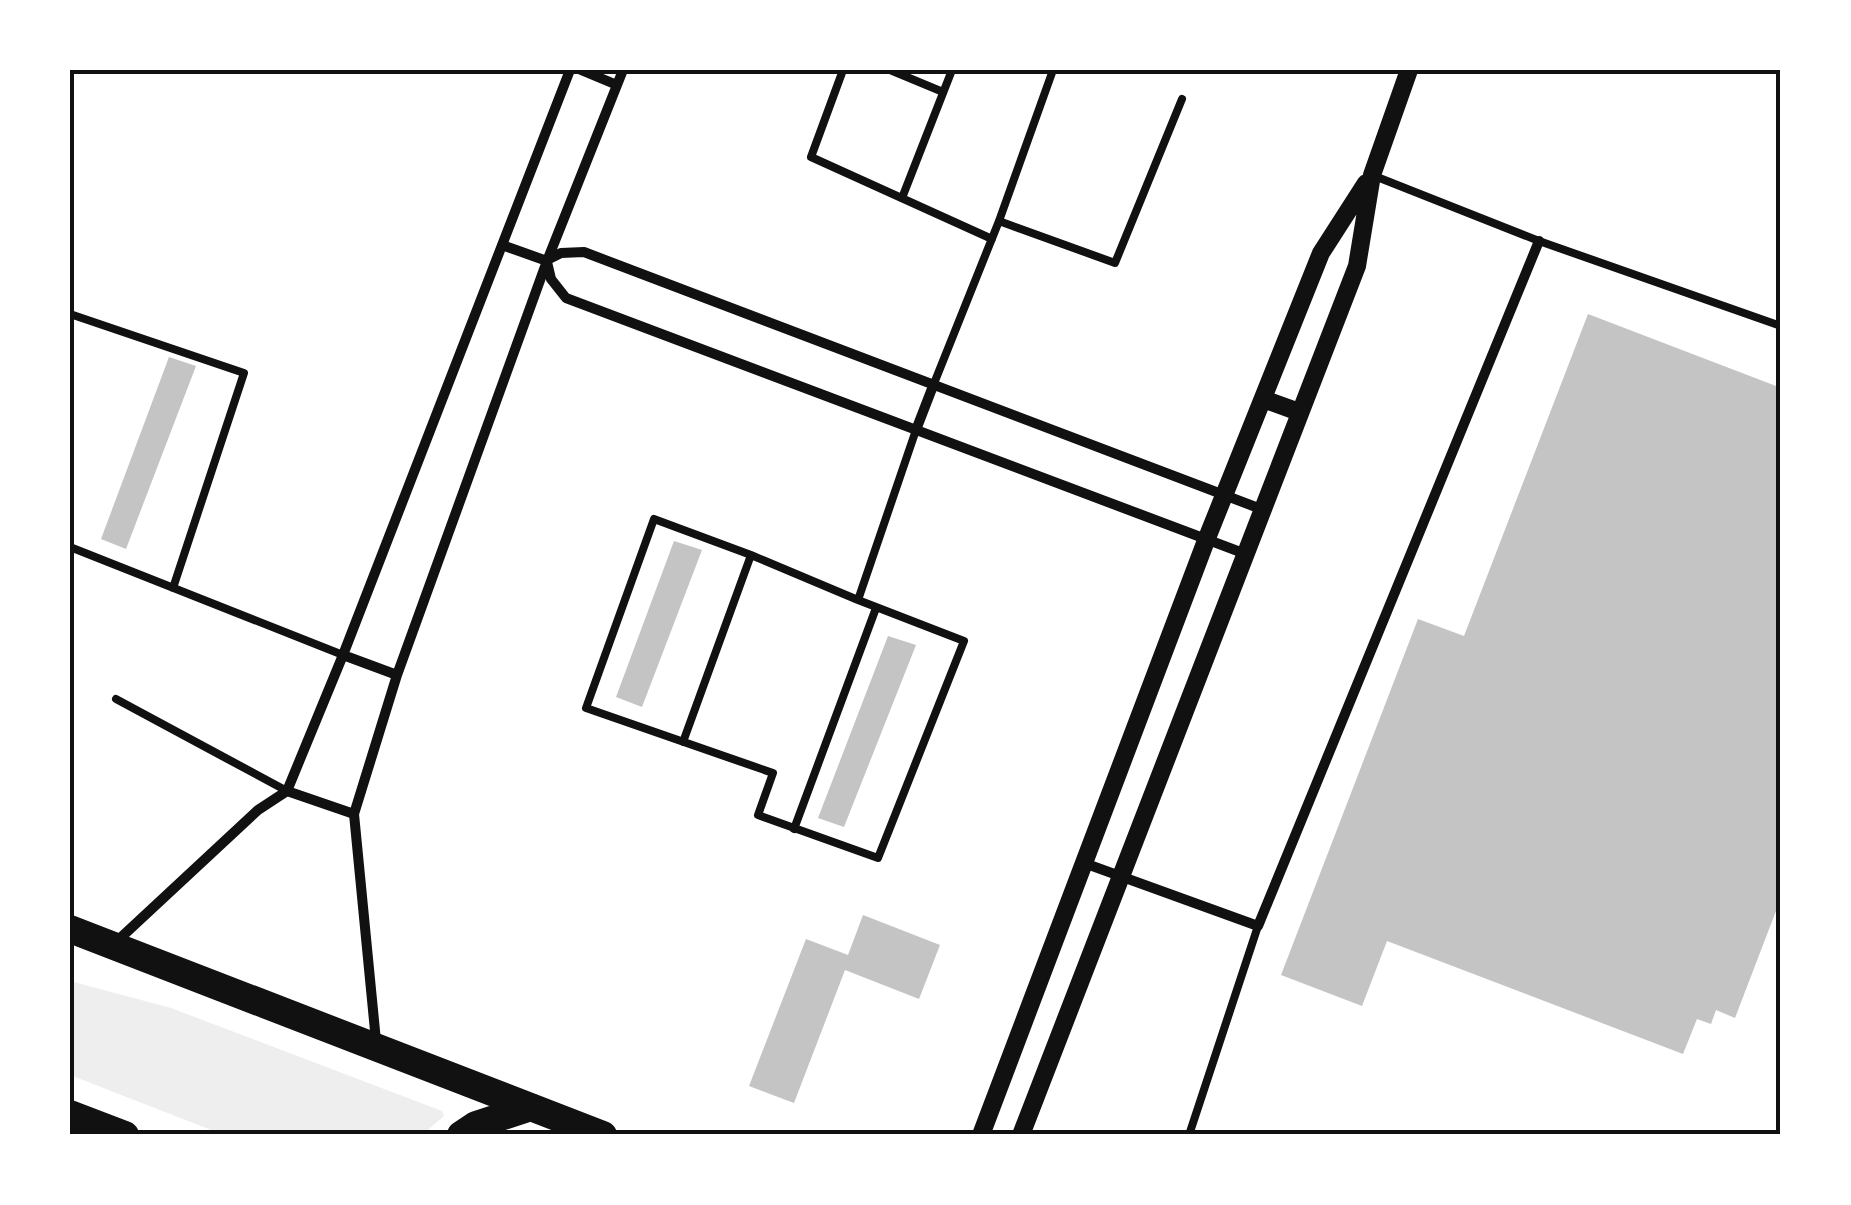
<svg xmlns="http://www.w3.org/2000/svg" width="1851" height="1205" viewBox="0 0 1851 1205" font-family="Signika,sans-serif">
<rect width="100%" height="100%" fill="#fff"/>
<path fill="#eee" d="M70,981L171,1008L442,1111L444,1116L422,1135H224L70,1075Z"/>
<path fill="#c4c4c4" d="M1588,314L1781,388V898L1735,1018L1716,1010L1711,1024L1697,1019L1683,1054L1387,941L1362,1006L1281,975L1418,619L1464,636Z
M169,357L196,366L126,549L101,539Z
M674,541L702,550L642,707L616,697Z
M888,636L916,645L844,827L818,818Z
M863,915L940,945L919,999L845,970L794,1103L749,1086L806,939L848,955Z"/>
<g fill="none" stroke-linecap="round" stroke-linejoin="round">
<path stroke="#111" stroke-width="8" d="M843,70L811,157L992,239
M890,70L943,92
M1372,175L1539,241L1781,326
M902,198L952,70
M999,221L1115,263L1182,99
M70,314L244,373L173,588
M933,386L999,221L1053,70
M70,547L343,655
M858,600L751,555L654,519L586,708L773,773L758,815L878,858L964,641L858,600L916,430
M116,699L287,791
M683,742L751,555
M794,829L876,608
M1189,1135L1258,926"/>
<path stroke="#111" stroke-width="10" d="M581,70L617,85
M502,245L547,261
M547,260L561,253L584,252L1261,509
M547,262L551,279L566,298L1243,553
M916,430L933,386
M343,655L397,675
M287,791L354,814
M1084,863L1258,926L1539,241
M115,943L258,810L287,791L343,655L570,70
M376,1041L354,814L397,675L547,261L623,70"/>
<path stroke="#111" stroke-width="18" d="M1263,399L1299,412
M981,1135L1207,538L1321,253L1366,183
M1021,1135L1357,266L1372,175L1409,70"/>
<path stroke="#111" stroke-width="28" d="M70,929L603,1135
M70,1114L125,1135
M461,1135L476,1125L531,1107"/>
</g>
<rect width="1851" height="1205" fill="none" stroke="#ffffff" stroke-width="145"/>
<rect x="72" y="72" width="1706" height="1060" fill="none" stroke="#111" stroke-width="4"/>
</svg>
